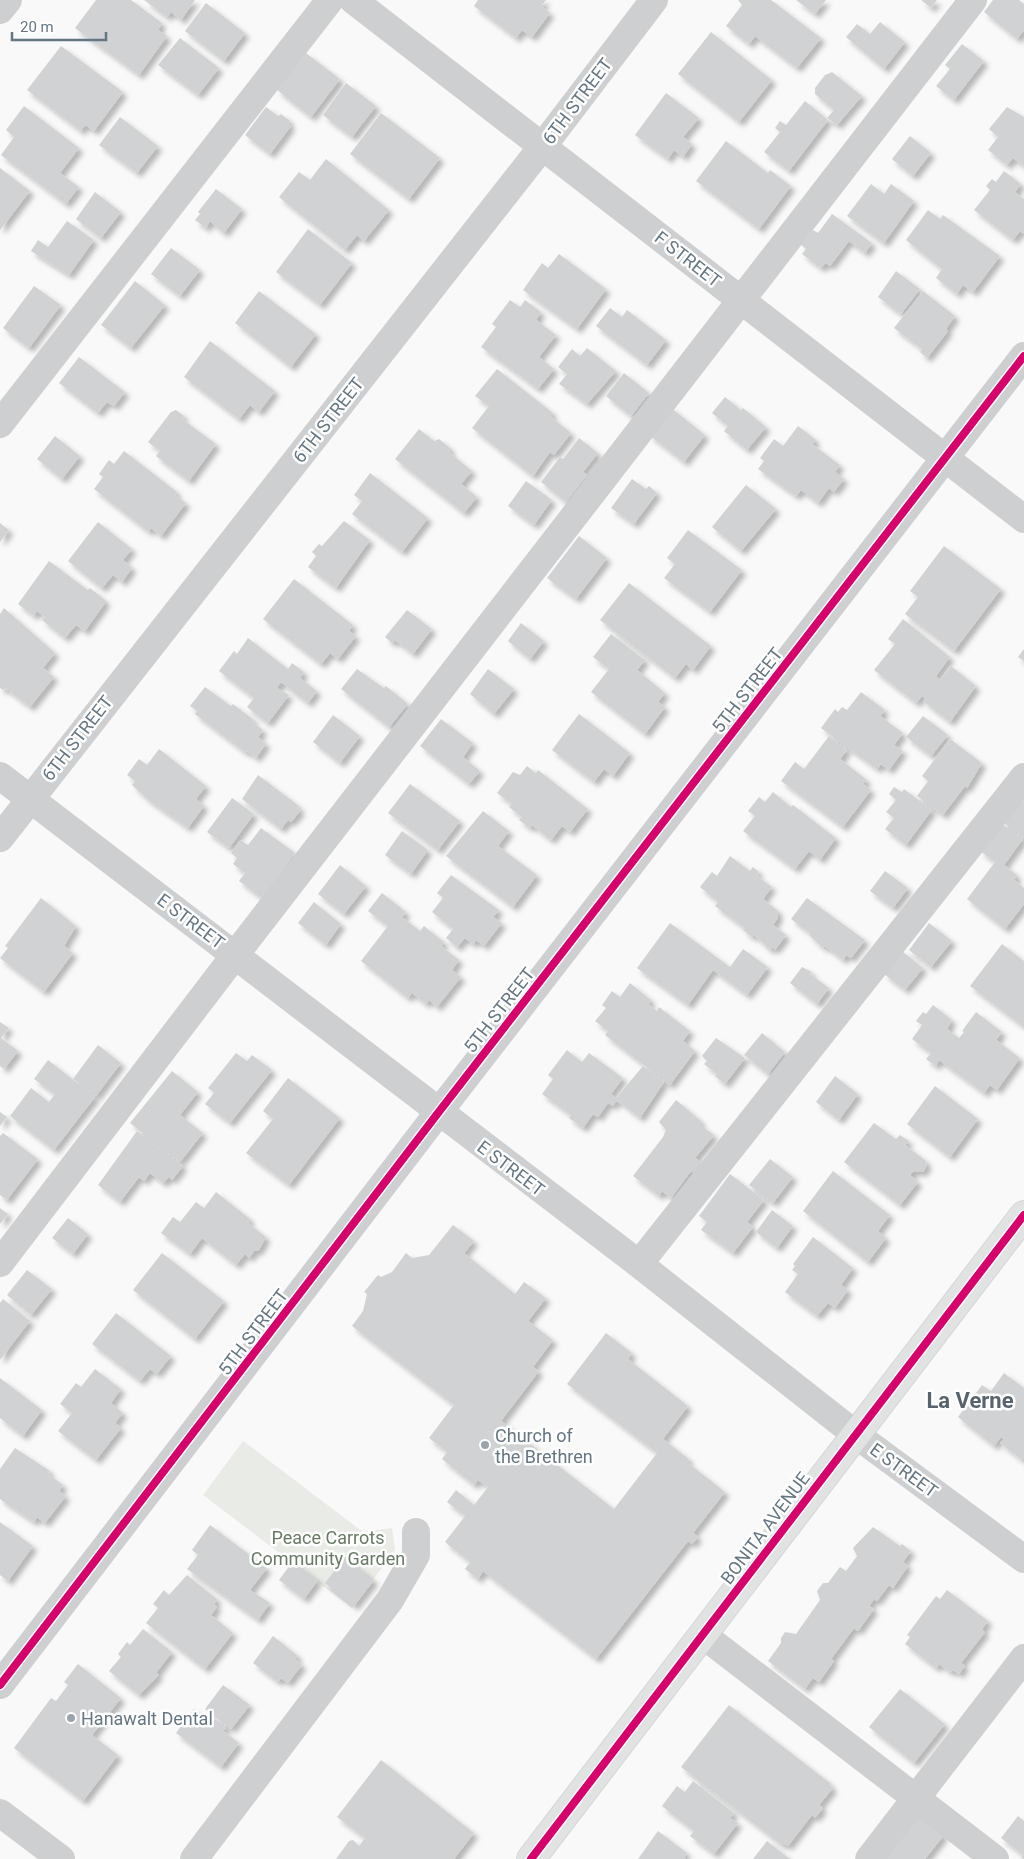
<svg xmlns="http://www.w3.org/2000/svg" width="1024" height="1859" viewBox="0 0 1024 1859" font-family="Roboto,sans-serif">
<defs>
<filter id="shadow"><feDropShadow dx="4.5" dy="4.5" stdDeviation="2.5" flood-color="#0004"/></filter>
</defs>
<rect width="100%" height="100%" fill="#f9f9f9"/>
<path fill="#e8ebe6" d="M243,1441L363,1532L392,1528L395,1550L352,1608L203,1495Z"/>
<path fill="#d0d2d3" filter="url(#shadow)" d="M96,0H131L162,23L158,30L167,36L139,75L75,28Z
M144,0H195L181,20L171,12L167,17Z
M478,0H546L541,6L550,13L532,37L522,30L516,38L474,6Z
M738,0H771L821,38L797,68L755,36L749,44L726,26L742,5Z
M796,0H826L815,14Z
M921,0H937L931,8Z
M993,0H1019L1024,4V30L1017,39L984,12Z
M206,3L245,33L224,61L185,31Z
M880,22L905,42L884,69L846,37L857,24L870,34Z
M711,32L772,80L739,122L678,74Z
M180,38L219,68L198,95L158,65Z
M962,44L984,61L954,100L936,86L950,69L945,65Z
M61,46L123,92L94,131L85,125L81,131L27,90Z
M306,53L340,79L311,117L277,90Z
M832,72L862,96L837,125L827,118L834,110L815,94V88L825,75Z
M346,83L376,106L352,137L323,115Z
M666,93L699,118L683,137L692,144L683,157L674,150L668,159L635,135Z
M805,101L828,120L789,171L764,152L780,132L775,128L780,121L786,125Z
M24,106L79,148L60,173L79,187L66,204L1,155L14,137L6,130Z
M266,107L278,116L281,114L290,121L288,125L291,126L270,154L245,135Z
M1007,107L1024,117V166L1013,158L1007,165L988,150L998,137L989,129Z
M381,113L440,158L409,199L350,154Z
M120,117L158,146L137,173L99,145Z
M910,136L931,153L913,176L892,159Z
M726,141L768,173L770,170L791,186L759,229L696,181Z
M326,159L389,210L364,241L357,235L345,250L279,197L299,172L310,180Z
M0,168L30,191L0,230Z
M1004,171L1021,184L1015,192L1024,199V234L1020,231L1013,240L974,210L990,190L986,186L992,179L996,182Z
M871,184L884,194L891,184L914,201L884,243L847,216Z
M216,189L242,209L224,233L210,221L206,228L195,220L200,214L198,212Z
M95,192L121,212L101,238L76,219Z
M928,210L940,219L943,215L1000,256L973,292L963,285L957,294L936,278L942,269L906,240Z
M832,214L872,243L865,253L849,241L830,266L826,263L821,268L802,254L806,249L801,245L813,230L818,233Z
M67,221L94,240L69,275L31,251L38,240L48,247Z
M308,229L352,263L320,305L276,272Z
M171,248L200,270L180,296L151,274Z
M559,254L606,289L577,329L523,290L542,263L548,268Z
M896,271L920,289L901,314L878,297Z
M135,281L165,305L131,348L101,325Z
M34,286L61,305L29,348L3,328Z
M259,291L316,334L291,367L235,323Z
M923,291L955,316L946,329L948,331L927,358L920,352L922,349L894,328Z
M510,300L520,307L525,300L541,312L536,320L556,335L539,357L554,369L538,389L481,347L496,327L492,324Z
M610,308L622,317L627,310L666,340L647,365L596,326Z
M210,341L275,391L259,412L250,405L239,419L184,377Z
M587,348L616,371L587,404L559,384L567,374L558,367L572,349L580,356Z
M79,357L125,392L114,406L107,402L98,413L59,383Z
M497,369L553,413L550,416L571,433L554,455L550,452L533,476L472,428L489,406L475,396Z
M624,373L649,393L631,416L606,396Z
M725,397L741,410L743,408L766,427L747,450L724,431L728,426L712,413Z
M670,407L705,435L684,462L649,435Z
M176,410L184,416L182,419L216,444L189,481L156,456L160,451L148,442L171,412Z
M798,426L816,440L812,444L840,465L835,472L844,479L834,492L829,488L818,503L801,490L796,496L758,469L764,461L760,458L774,439L783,446Z
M419,429L434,441L439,439L450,448V453L472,471L461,484L477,497L464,513L395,459Z
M55,436L80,456L62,479L37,459Z
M579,438L598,453L583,472L587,475L566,502L541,482L560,457L563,459Z
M124,451L177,492L175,495L186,503L161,536L151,528L149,532L94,489L103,477L99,474L109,460L114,464Z
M370,473L428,518L402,552L352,514L362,501L354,495Z
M632,479L646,489L649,486L657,493L634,524L611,508Z
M526,481L552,500L534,525L508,506Z
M746,485L776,509L741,551L712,527Z
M344,521L370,540L336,588L308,567L316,556L312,552L319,544L322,546Z
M98,522L132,549L123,560L132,568L122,582L113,575L102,588L68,561Z
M0,523L9,530L0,542Z
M688,530L742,570L710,612L664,578L675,564L667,558Z
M579,536L607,558L576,599L547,578Z
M944,546L1001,589L954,651L905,614L918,597L910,591Z
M49,561L88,590L90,588L105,600V603L85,631L76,625L65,638L42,620L45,617L37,611L34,616L18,604Z
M294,579L353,625L349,631L356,636L338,659L330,653L321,664L263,619Z
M629,583L711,646L693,670L686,664L675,678L600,620Z
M4,608L55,653L43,668L54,677L30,707L5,688L3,690L0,688V614Z
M407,610L432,629L413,654L395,640L392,643L385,637Z
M903,619L950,657L936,676L940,680L951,666L976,686L950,722L923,701L925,699L922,696L916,703L874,670L895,644L888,639Z
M521,623L544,641L530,659L508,641Z
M611,634L645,660L637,670L665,693L658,702L665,707L645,734L591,692L609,669L593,657Z
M248,638L288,669L292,663L304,672L300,678L317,691L308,703L281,682L277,688L289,695L268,723L247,707L254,698L219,671L234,651L237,654Z
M1024,649V661L1018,657Z
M357,669L384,688L386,686L408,704L389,727L341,689Z
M488,669L514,689L494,714L470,694Z
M205,687L231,706L233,704L254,720L252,722L263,730L258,737L266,744L256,758L247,751L246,753L195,714L197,711L190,706Z
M861,692L885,710L880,716L903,733L894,745L903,751L889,770L881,764L877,769L821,728L835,709L838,712L842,707L847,710Z
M579,714L630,753L613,776L604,769L594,782L552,750Z
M333,715L360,736L340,763L313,742Z
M923,716L948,735L931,756L906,737Z
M441,719L473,743L463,757L480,771L469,784L420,746Z
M829,736L847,750L840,759L867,780L863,784L871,790L843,827L781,781L795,762L804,769Z
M950,739L982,763L967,788L965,786L943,815L917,796L928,781L922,776Z
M159,749L206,786L196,799L204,806L188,828L147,799L132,785L135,781L127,775L139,759L147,765Z
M527,766L536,773L538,770L588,809L570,832L562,826L551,840L532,825L530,828L519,820L522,817L509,807L512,804L497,793L513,772L520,775Z
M258,775L299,806L297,808L301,810L291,822L288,820L281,829L242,799Z
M410,784L460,821L438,850L388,813Z
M894,787L902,792L904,789L932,810L906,845L885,829L894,818L886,812L896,800L889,794Z
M773,792L791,807L793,805L836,838L820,860L809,851L795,869L743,831L755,816L748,811L759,797L765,802Z
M1019,797L1024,801V838L1002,822Z
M232,798L254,814L229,848L207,832Z
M483,811L509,831L498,846L537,875L513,907L446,856Z
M1001,823L1023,839L1004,865L1017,875L1014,880L1024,888V904L1005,929L967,899L995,862L980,851Z
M261,828L295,853L262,898L239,881L245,873L233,864L237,858L231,853L241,840L248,845Z
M402,831L428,850L411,874L385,855Z
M730,856L750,871L753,867L759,872L756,875L772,887L763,899L778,911V918L773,925L786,935L775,950L772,947L770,950L754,935L752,937L743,930L745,928L715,906L718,902L700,887L712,872L717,876Z
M340,865L366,886L344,914L318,894Z
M885,871L908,888L893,908L870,891Z
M451,875L499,910L493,917L502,923L484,946L476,940L473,944L465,938L457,947L446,938L453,929L432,912L443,898L437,893Z
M382,893L406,912L402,917L420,931L424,926L444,942L441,946L459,960L452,970L461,977L437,1007L429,1000L426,1004L412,993L408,998L361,961L388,926L368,911Z
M41,898L76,926L64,946L73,953L44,992L0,958L8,948L5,946Z
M807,898L865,940L851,958L846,955L843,960L825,946L823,948L809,935L810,933L791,919Z
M314,902L341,924L326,945L298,923Z
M670,923L730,967L743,949L768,967L747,995L713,970L688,1005L637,968Z
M929,923L952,941L931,967L909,950Z
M1002,944L1024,961V1027L970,986Z
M902,951L923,968L905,990L884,974Z
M802,967L812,972L810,974L829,988L817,1004L790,983Z
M630,983L651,1000L648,1004L657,1011L659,1007L690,1031L683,1041L695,1051L670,1085L605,1035L608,1031L595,1021L606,1008L602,1005L612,991L620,997Z
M933,1005L952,1020L947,1029L959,1038L964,1032L962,1031L976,1012L1002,1032L996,1040L1020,1058L997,1090L990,1085L984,1093L939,1060L936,1066L926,1059L931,1053L912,1039L922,1025L916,1021L923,1012L926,1014Z
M0,1022L9,1028L1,1038L18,1051L4,1069L0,1066Z
M762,1033L785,1052L768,1074L744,1055Z
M716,1038L745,1058L725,1084L715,1076L717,1074L704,1064L707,1061L702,1056Z
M98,1045L121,1063L96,1096L73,1079Z
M567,1050L582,1062L589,1053L623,1078L611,1094L616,1098L643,1066L664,1082L640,1118L617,1100L613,1106L608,1103L598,1117L593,1114L583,1128L569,1118L571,1115L542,1094L553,1079L548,1075Z
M236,1053L247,1061L252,1055L272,1070L230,1123L205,1104L214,1093L208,1088Z
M48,1060L95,1097L54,1150L10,1116L31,1088L49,1102L55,1094L34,1079Z
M172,1071L198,1092L180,1115L203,1133L180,1162L130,1123Z
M835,1076L858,1094L839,1120L816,1102Z
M288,1078L340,1118L289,1185L246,1153L273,1119L263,1111Z
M935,1086L978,1119L950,1157L907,1124Z
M676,1100L701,1121L699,1124L714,1135L695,1158L702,1163L694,1173L691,1171L671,1198L662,1191L659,1196L633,1176L663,1137L666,1130L659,1122Z
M0,1112L7,1117L0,1126Z
M874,1123L896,1139L900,1135L909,1141L905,1145L925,1160L927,1165L923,1172L914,1171L910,1175L918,1182L900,1205L844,1162Z
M137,1131L183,1166L172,1180L169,1177L163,1183L150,1173L144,1181L139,1177L120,1202L98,1185Z
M3,1133L38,1159L7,1200L0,1195V1136Z
M770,1159L793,1177L773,1203L749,1185Z
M833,1171L890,1215L878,1231L886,1238L868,1262L803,1211Z
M730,1174L764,1200L747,1222L753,1227L733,1253L701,1230L707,1222L699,1216Z
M216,1192L250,1219L248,1223L266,1237L259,1250L254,1251L249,1258L245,1254L236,1265L202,1238L190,1254L161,1233L173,1217L180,1222L196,1202L204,1208Z
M0,1208L8,1214L0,1224Z
M772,1210L793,1226L777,1248L756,1232Z
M68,1218L88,1234L73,1254L52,1238Z
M453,1225L474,1241L464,1253L515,1294L524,1282L546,1298L528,1321L553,1340L533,1367L539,1371L501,1421L614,1509L657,1453L567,1384L606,1333L632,1353L628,1359L688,1406L663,1439L689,1459L687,1462L725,1492L693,1533L698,1537L692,1544L688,1541L596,1659L483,1571L478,1579L465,1569L470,1562L445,1542L465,1516L447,1502L456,1490L474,1505L488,1487L478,1480L474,1485L442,1459L447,1452L429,1438L454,1405L352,1326L363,1311L367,1294L364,1292L378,1275L381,1277L392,1272L406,1253L412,1258L429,1255Z
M813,1237L853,1268L841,1285L848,1290L835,1308L828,1303L817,1316L785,1292L798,1274L792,1270L795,1266L793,1264Z
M162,1253L224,1301L195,1339L133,1290Z
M27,1270L52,1289L31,1315L7,1295Z
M3,1299L30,1321L0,1360V1303Z
M116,1313L171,1356L157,1374L150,1369L140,1381L92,1344Z
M95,1369L121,1389L111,1403L123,1413L115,1423L121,1428L96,1460L58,1431L72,1413L60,1404L76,1383L81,1387Z
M1004,1373L1024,1388V1458L1022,1460L1000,1443L1004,1439L1001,1437L994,1446L958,1417L982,1385L991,1391Z
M0,1378L42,1410L23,1436L0,1418Z
M15,1448L50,1471L48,1474L63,1485L59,1491L66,1496L45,1523L37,1517L34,1522L0,1499V1469Z
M0,1522L33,1546L8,1581L0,1575Z
M210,1525L267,1568L250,1590L270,1603L258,1620L187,1569L198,1555L192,1550Z
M873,1527L900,1546L902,1544L911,1551L903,1562L908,1566L893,1588L889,1585L877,1601L874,1599L869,1606L874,1609L858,1631L854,1628L831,1659L834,1661L819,1682L813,1678L805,1689L768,1661L781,1643V1638L785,1632L796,1634L820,1600L817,1591L823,1583H828L840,1567L846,1571L857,1556L853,1548Z
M345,1557L374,1580L354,1606L325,1583Z
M293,1561L318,1580L304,1599L279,1580Z
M187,1575L217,1599L214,1604L217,1607L211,1615L233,1633L205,1669L146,1623L158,1608L153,1604L164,1590L169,1595Z
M947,1590L988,1621L982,1629L985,1632L961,1663L965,1666L959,1674L953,1670L950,1672L939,1664L936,1668L905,1644L910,1637L907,1635L936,1596L940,1599Z
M143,1629L172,1652L156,1673L159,1675L139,1695L109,1671L121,1657L118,1654L127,1642L130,1645Z
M273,1636L298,1656L295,1659L302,1665L288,1683L281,1678L278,1682L253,1663Z
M78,1664L121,1698L92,1735L118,1755L83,1801L14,1748L51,1698L56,1701L68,1685L64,1682Z
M223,1685L250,1705L231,1729L205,1709Z
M900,1689L945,1724L914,1763L869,1727Z
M729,1705L830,1783L829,1785L833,1788L819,1805L823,1808L815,1818L812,1815L788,1846L783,1843L782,1845L681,1767Z
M194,1709L212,1723L215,1719L226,1727L223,1731L239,1743L221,1767L176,1733Z
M381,1760L474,1833L454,1859H336L349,1841L353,1840L359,1846L365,1838L337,1817Z
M693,1781L734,1813L730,1818L738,1823L714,1854L690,1836L694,1831L662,1806L677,1786L685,1792Z
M919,1815L944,1835L925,1859H885Z
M1018,1816L1024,1821V1859L1021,1858L1023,1855L1001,1838Z
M658,1831L687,1853L684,1857L686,1859H638Z
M767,1841L790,1859H753Z"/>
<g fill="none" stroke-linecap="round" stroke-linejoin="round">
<defs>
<path id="major" d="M531,1859L1024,1215"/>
</defs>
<use href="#major" stroke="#d5d6d7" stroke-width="30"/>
<path stroke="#cecfd0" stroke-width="28" d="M353,0L1024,519
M0,10L8,0
M0,424L330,0
M0,776L639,1264L855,1434L1024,1559
M0,838L542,147L654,0
M0,1263L235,955L973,0
M639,1264L1024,777
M703,1635L995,1859
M0,1685L438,1113L1024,356
M0,1813L61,1859
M194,1859L390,1600L416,1555V1532
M869,1859L1024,1658"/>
<use href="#major" stroke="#e1e2e2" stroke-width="28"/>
<defs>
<path id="cycleway" d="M0,1685L438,1113L1024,356
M531,1859L1024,1215"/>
</defs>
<use href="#cycleway" stroke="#fff" stroke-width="11"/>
<use href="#cycleway" stroke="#d6006c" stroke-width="8"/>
</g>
<g fill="#99a4ac" stroke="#fff" stroke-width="2">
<circle cx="485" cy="1445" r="5"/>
<circle cx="71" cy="1718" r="5"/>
</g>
<g text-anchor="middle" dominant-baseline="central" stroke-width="5" stroke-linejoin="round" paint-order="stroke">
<g font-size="18" fill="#657683" stroke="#fff">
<text transform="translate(577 101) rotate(-53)">6TH STREET</text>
<text transform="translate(688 259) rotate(38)">F STREET</text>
<text transform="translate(328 420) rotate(-52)">6TH STREET</text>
<text transform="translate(747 690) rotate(-52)">5TH STREET</text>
<text transform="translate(77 738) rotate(-52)">6TH STREET</text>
<text transform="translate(191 921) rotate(37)">E STREET</text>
<text transform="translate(499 1010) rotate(-52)">5TH STREET</text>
<text transform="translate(511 1168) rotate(37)">E STREET</text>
<text transform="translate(253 1332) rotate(-53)">5TH STREET</text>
<text transform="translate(904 1470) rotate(36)">E STREET</text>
<text transform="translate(765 1528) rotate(-53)">BONITA AVENUE</text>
</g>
<g font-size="18" fill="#657683" stroke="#fff" text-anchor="start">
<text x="495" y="1435">Church of<tspan x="495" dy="21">the Brethren</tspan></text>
<text x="81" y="1718">Hanawalt Dental</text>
</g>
<g font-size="18" fill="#687a64" stroke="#fff">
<text x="328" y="1537">Peace Carrots<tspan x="328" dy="21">Community Garden</tspan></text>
</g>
<g font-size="22" font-weight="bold" fill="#57646e" stroke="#fff">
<text x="970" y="1400">La Verne</text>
</g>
</g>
<path d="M12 32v8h94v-8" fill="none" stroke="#657683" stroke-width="2.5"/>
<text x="20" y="32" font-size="15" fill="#657683" stroke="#ffffff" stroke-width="4" paint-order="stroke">20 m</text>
</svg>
